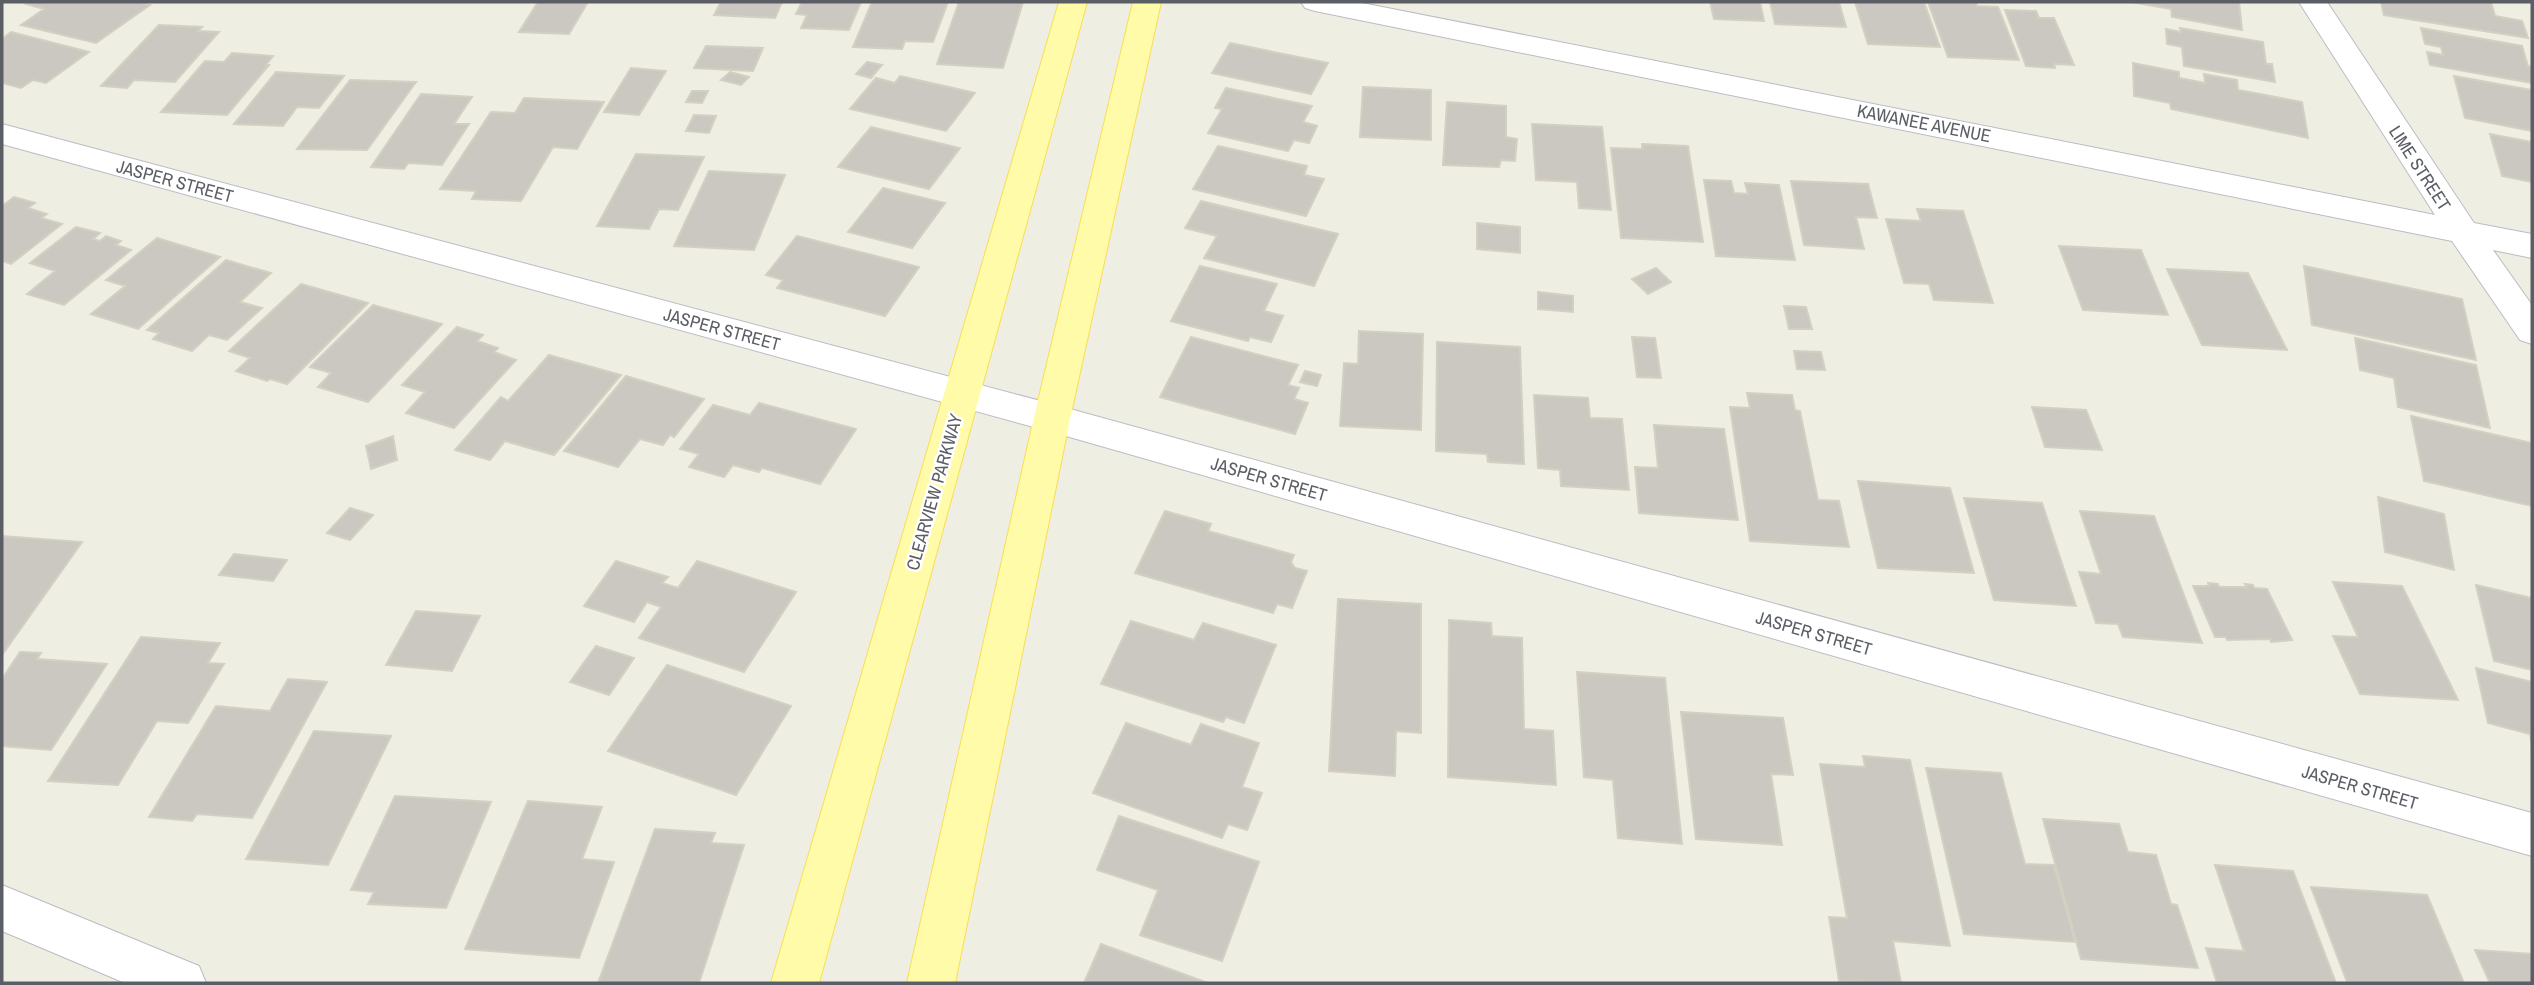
<svg xmlns="http://www.w3.org/2000/svg" width="2534" height="985" viewBox="0 0 2534 985" font-family="'Archivo Narrow',sans-serif">
<rect width="100%" height="100%" fill="#efeee3"/>
<path fill="#cac8c0" stroke="#d4d0c1" stroke-width="2" d="M30,2H137L150,5L96,43L21,25L44,9L26,4Z
M538,2H588L569,34L519,32Z
M721,2H782L775,18L714,15Z
M802,2H861L849,30L801,28L807,15L796,14Z
M872,2H948L933,42L905,41L902,49L853,47Z
M959,2H1023L1003,68L937,64Z
M1710,2H1760L1764,21L1714,19Z
M1770,2H1839L1846,27L1775,24Z
M1855,2H1924L1940,47L1868,44Z
M1928,2H1976L1977,6L1998,7L2019,60L1948,57Z
M2131,2H2239L2242,30L2172,17L2171,9Z
M2381,2H2491L2495,16L2522,21L2528,38L2384,15Z
M2005,10L2036,11L2039,18H2054L2074,65L2054,64L2055,68L2026,66Z
M159,25L202,27L198,31L219,32L175,82L134,80L127,88L101,86Z
M2180,28L2263,42L2266,64H2272L2275,82L2184,66L2182,47L2167,44L2166,29L2181,32Z
M2421,28L2522,46L2528,66L2532,67V83L2430,65L2427,52L2443,55L2441,47L2425,44Z
M11,32L89,52L46,83L33,80L21,88L2,83V39Z
M1230,43L1328,63L1311,94L1212,73Z
M706,46L763,48L753,71L694,68Z
M232,53L273,56L266,65H269L227,115L161,112L205,61L224,62Z
M867,62L882,65L871,78L856,74Z
M2133,63L2179,72V78L2205,83L2204,74L2237,80L2238,90L2302,102L2308,138L2171,109L2170,103L2134,96Z
M631,68L666,71L639,115L604,112Z
M276,72L344,76L319,108L297,107L283,126L234,124Z
M730,72L749,77L741,85L721,80Z
M900,76L975,93L946,131L850,109L876,78L895,83Z
M2454,76L2532,90V131L2465,118Z
M350,80L416,82L367,150L297,149Z
M1363,87L1431,90V140L1360,137Z
M1226,88L1312,106L1303,122L1317,126L1309,143L1294,140L1288,151L1208,133L1222,109L1215,108Z
M692,91H708L702,103L686,102Z
M421,94L472,97L454,124H469L442,165L408,163L404,169L371,167Z
M524,98L604,102L577,149L553,147L521,201L472,199L476,191L440,189L491,112L515,113Z
M1447,102L1506,106V137L1517,139L1515,161L1501,160L1499,167L1443,165Z
M694,115L716,116L709,133L686,131Z
M1532,124L1602,127L1611,210L1579,208L1577,182L1536,180Z
M871,127L960,148L929,189L838,167Z
M2490,134L2532,142V182L2502,176Z
M1642,144L1688,146L1703,242L1621,238L1611,148L1642,149Z
M1218,146L1307,166L1304,175L1324,179L1306,216L1193,189Z
M636,154L704,157L678,210L659,209L649,229L597,226Z
M709,171L785,175L754,250L674,246Z
M1704,180L1731,181L1734,193L1748,194L1745,183L1779,185L1795,260L1716,256Z
M1791,181L1868,184L1877,218L1856,217L1864,249L1804,245Z
M883,188L945,203L912,248L848,232Z
M14,197L35,203L28,208L47,214L41,218L62,224L11,264L2,261V206Z
M1201,201L1338,234L1314,286L1204,258L1217,236L1185,228Z
M1917,209L1963,211L1993,303L1934,300L1929,284L1904,283L1886,219L1921,221Z
M1477,223L1520,227V253L1477,249Z
M76,227L100,233L93,239L100,241L106,236L121,241L116,245L131,250L64,305L27,294L55,271L30,263Z
M797,236L919,267L885,316L777,288L783,280L766,275Z
M157,238L220,257L138,329L91,314L125,286L106,280Z
M2059,246L2141,250L2168,315L2083,310Z
M226,260L271,273L240,302L262,308L227,340L209,335L192,351L153,339L159,333L147,330Z
M1200,266L1277,284L1264,311L1283,316L1271,342L1250,337L1248,341L1171,321Z
M2304,266L2462,299L2476,360L2312,325Z
M1656,268L1671,282L1648,294L1632,279Z
M2167,269L2248,273L2287,350L2202,345Z
M301,284L368,303L287,384L270,379L267,381L236,371L250,358L229,351Z
M1538,292L1573,296V312L1538,309Z
M373,305L442,324L368,402L318,387L331,373L310,367Z
M1784,306L1806,307L1812,329H1789Z
M457,327L483,335L477,341L498,348L494,352L516,360L454,428L406,413L425,392L402,385Z
M1359,331L1423,334L1421,430L1340,426L1344,363L1358,364Z
M1191,337L1298,365L1288,385L1299,388L1294,399L1308,403L1295,434L1160,397Z
M1632,337L1655,338L1661,378L1637,377Z
M2355,338L2476,365L2490,428L2398,407L2394,378L2360,370Z
M1437,342L1520,347L1524,464L1488,462L1487,454L1436,451Z
M1794,351L1821,352L1825,370L1797,369Z
M549,355L621,375L554,455L505,441L490,460L455,450L501,397L508,401Z
M1305,371L1321,375L1317,386L1300,382Z
M626,376L704,399L674,437L670,435L663,445L640,439L618,467L564,451Z
M1747,393L1792,395L1795,410L1800,411L1818,500L1839,501L1849,547L1750,541L1730,407L1750,408Z
M1534,395L1588,398L1590,418L1622,419L1629,490L1561,486L1560,470L1538,468Z
M759,403L856,429L820,484L762,468L759,472L733,465L724,477L689,467L699,454L680,449L713,405L750,415Z
M2032,407L2086,410L2102,450L2045,447Z
M2411,416L2532,443V506L2424,481Z
M1654,425L1724,429L1738,520L1639,513L1635,467L1658,468Z
M393,436L397,460L371,469L366,446Z
M1858,481L1950,488L1974,573L1878,568Z
M2378,497L2444,514L2454,570L2385,552Z
M1964,498L2042,503L2076,606L1994,600Z
M350,508L373,515L350,540L327,533Z
M1165,511L1211,524L1208,531L1294,555L1291,562L1295,568L1307,571L1292,608L1277,604L1273,613L1135,573Z
M2080,511L2154,516L2202,643L2123,637L2118,624L2096,623L2079,572L2101,574Z
M2,536L82,542L2,655Z
M234,554L287,560L273,581L219,575Z
M616,561L668,577L662,583L678,588L697,561L796,592L744,672L639,638L661,607L647,602L634,622L584,606Z
M2333,582L2402,586L2458,700L2360,694L2333,636L2358,637Z
M2208,583L2218,584L2219,587H2247L2245,584L2253,585L2254,588L2267,589L2292,640L2271,642L2270,639L2227,640L2226,637H2215L2193,586H2209Z
M2476,585L2532,598V670L2494,661Z
M1338,599L1421,604V733L1396,731L1395,776L1329,771Z
M416,611L480,616L452,671L386,665Z
M1449,620L1491,623L1492,636L1522,638L1524,729L1553,731L1556,785L1448,777Z
M1131,621L1194,640L1203,623L1276,645L1244,723L1226,717L1223,722L1101,684Z
M141,637L220,643L208,663L224,664L188,723L157,721L118,785L48,781Z
M596,646L634,658L609,695L570,682Z
M20,652L41,653L37,659L107,664L51,750L2,746V679Z
M667,665L791,706L736,795L608,751Z
M2476,668L2532,682V746L2530,734L2488,723Z
M1577,672L1665,678L1682,844L1618,838L1613,780L1584,777Z
M288,679L327,682L252,818L197,814L192,821L149,817L216,706L270,711Z
M1681,712L1783,718L1793,775L1771,774L1782,845L1696,839Z
M1126,723L1191,745L1201,724L1259,743L1242,787L1262,793L1247,830L1228,824L1222,838L1093,793Z
M314,731L391,736L328,865L246,859Z
M1863,756L1910,760L1950,946L1893,941L1901,983L1839,981L1829,917L1847,918L1820,764L1865,767Z
M1926,768L2001,773L2025,864L2054,865L2075,942L1964,934Z
M395,796L491,802L446,908L368,904L374,892L351,890Z
M528,801L602,807L582,859L614,862L579,958L465,949Z
M1119,816L1259,862L1222,961L1140,935L1158,890L1097,870Z
M2043,819L2119,824L2128,852L2156,855L2171,904L2177,905L2198,968L2081,959Z
M655,829L715,833L711,843L744,845L699,983H598Z
M2215,865L2293,871L2336,983H2217L2206,948L2244,951Z
M2311,887L2427,895L2464,983L2347,982Z
M1101,944L1208,983H1084Z
M2475,950L2532,954V983H2490Z"/>
<g fill="none" stroke-linecap="round" stroke-linejoin="round">
<defs>
<path id="minor" d="M1301,2H1357L2435,215L2299,2H2327L2474,223L2532,234V258L2493,250L2532,305V344L2520,340L2452,241L1315,11L1305,8Z
M2,124L1052,404L2532,813V856L1052,432L2,144Z
M2,885L199,966L206,983H125L2,931Z"/>
<path id="major" d="M1059,2H1087L819,983H771Z
M1133,2H1161L1070,418L955,983H907L1034,418Z"/>
</defs>
<use href="#minor" stroke="#bbbcc3" stroke-width="2"/>
<use href="#major" stroke="#fade51" stroke-width="2"/>
<use href="#minor" fill="#fff" fill-rule="evenodd"/>
<use href="#major" fill="#fffba8" fill-rule="evenodd"/>
</g>
<g text-anchor="middle" dominant-baseline="central" stroke-width="5" stroke-linejoin="round" paint-order="stroke">
<g font-size="18" fill="#5b5e65" stroke="#fff">
<text transform="translate(1924 123) rotate(11)">KAWANEE AVENUE</text>
<text transform="translate(2420 168) rotate(57)">LIME STREET</text>
<text transform="translate(175 181) rotate(15)">JASPER STREET</text>
<text transform="translate(722 329) rotate(15)">JASPER STREET</text>
<text transform="translate(1269 479) rotate(16)">JASPER STREET</text>
<text transform="translate(934 492) rotate(-74)">CLEARVIEW PARKWAY</text>
<text transform="translate(1814 633) rotate(16)">JASPER STREET</text>
<text transform="translate(2360 787) rotate(16)">JASPER STREET</text>
</g>
</g>
<rect width="2534" height="985" fill="none" stroke="#5b5e65" stroke-width="7"/>
</svg>
